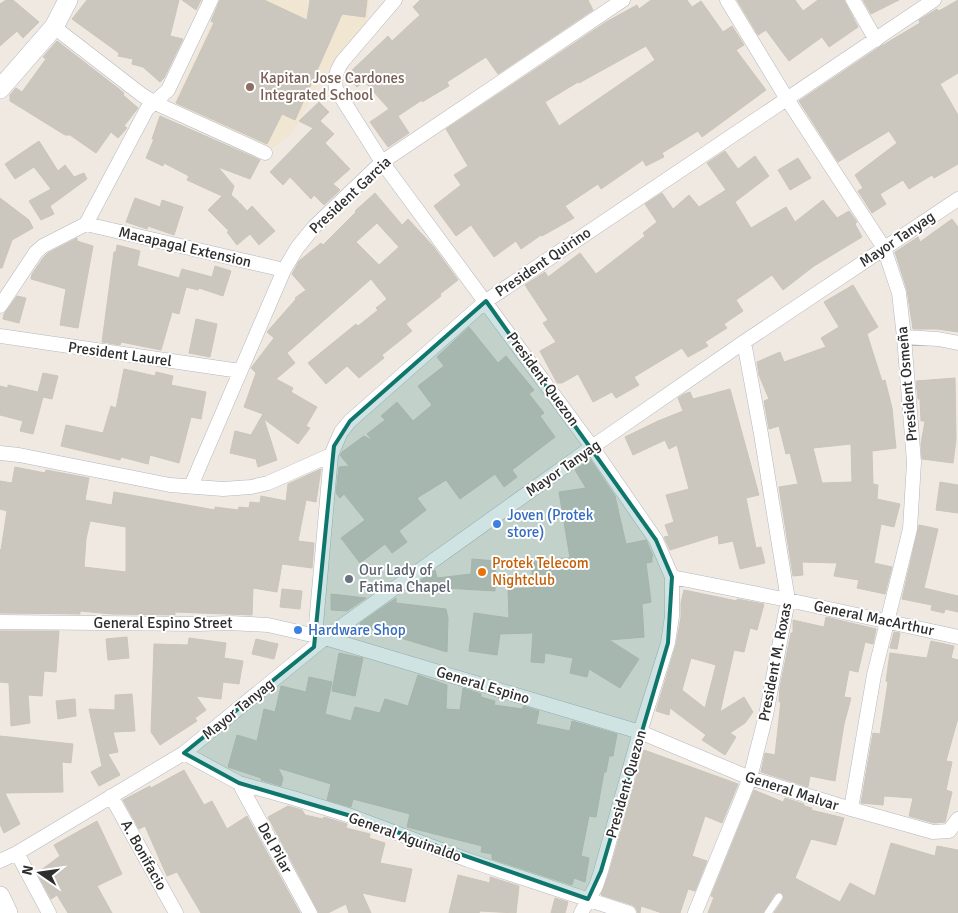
<svg xmlns="http://www.w3.org/2000/svg" width="958" height="913" viewBox="0 0 958 913" font-family="Signika,sans-serif">
<rect width="100%" height="100%" fill="#efe9e1"/>
<path fill="#f0e6d1" d="M222,0H370L367,21L326,72L293,132L271,150L174,103Z"/>
<path fill="#cbc7bf" stroke="#cbc5ba" fill-rule="evenodd" d="M6,0H13L39,22L23,38L17,31L0,46V4Z
M87,0H179L170,36L183,39L164,78L160,82L143,67L132,64L133,59L118,56L119,53L72,19Z
M182,0H201L196,10Z
M220,0H264L307,20L310,0H367L365,17L342,14L295,120L282,114L267,144L176,103L214,23L211,21Z
M420,0H588L593,10L498,74L486,57L447,82L449,86L422,102V100L398,116L409,133L388,147L370,122L389,109L364,81L357,87L346,76L388,36L392,41L420,15L413,7Z
M651,0H687L692,7L701,1L723,32L732,26L744,45L736,50L766,90L702,137L698,131L662,153L664,157L646,166L643,160L601,189L598,184L565,206L574,218L542,236L541,235L521,249L516,241L494,257L471,225L456,236L434,206L461,185L454,175L468,166L446,129L606,22L637,5L639,9ZM646,46L655,60L559,126L545,102L578,82L579,83Z
M737,0H795L803,11L818,0H844L858,27L829,47L822,37L789,61L766,30L758,35Z
M863,0H899L871,14Z
M958,0V73L940,84L958,115V164L934,178L932,175L909,189L903,180L880,194L886,204L872,213L858,191L863,188L855,175L897,143L889,131L838,162L799,101L878,48L920,23L919,20L937,9L939,11Z
M57,41L119,89L124,93L123,95L138,108L124,126L127,128L118,138L111,132L96,153L70,135H65L10,101V95L16,88L22,92L46,59L43,57Z
M319,102L329,112L320,121L334,134L325,143L350,169L333,184L340,190L324,205L314,195L311,199L290,177L283,185L270,172L313,128L299,121Z
M160,116L260,160L250,179L218,167L234,186L231,195L239,202L237,206L240,203L247,211L252,206L275,231L259,245L250,234L237,245L227,232L229,231L208,210L222,196L187,180L189,176L164,163L163,166L146,158L154,139H152Z
M39,141L58,171L65,165L74,177L84,173L87,179L50,206L54,214L41,220L29,201L51,189L34,167L15,179L5,164Z
M725,151L738,169L755,156L769,176L735,202L751,228L786,207L795,222L823,200L837,218L849,211L857,222L855,224L862,237L814,266L783,290L772,275L736,300L743,311L724,324L727,328L705,342L708,346L688,357L682,348L634,377L639,385L616,398L612,392L593,402L578,374L562,383H557L540,351L556,342L543,323L548,320L525,285L545,272L548,277L580,253L596,274L645,236L643,233L657,222L645,204L662,193L673,209L689,195L699,207L726,190L707,163Z
M798,158L811,178L790,190L778,170Z
M375,193L402,225L408,219L433,246L458,280L440,294L441,296L406,324L412,331L382,355L384,358L359,378L347,366L326,384L308,363L356,324L358,326L378,310L376,308L387,299L371,279L287,353L295,363L276,379L293,388L291,392L317,407L306,426L310,428L298,444L264,419L277,460L258,467L256,459L230,453L235,431L251,435L263,414L244,407L256,373L251,368L274,338L267,332L296,299L295,298L306,290L292,274L299,261L321,243L323,245L356,212L355,211ZM377,223L399,247L379,265L356,242Z
M0,198L29,220L33,228L12,240L2,268H0Z
M135,198L160,207L162,200L183,207L174,235L148,226L147,229L126,222Z
M952,219L958,227V332L937,329H913L907,290L895,252L918,237L920,242Z
M77,238V241L93,246L78,328L60,325L66,289L31,279L32,274L43,258L48,253Z
M117,245L140,251L137,266L179,278L182,269L212,277L215,266L231,271L223,296L199,288L198,290L186,287L179,314L172,312L161,350L121,342L120,345L102,342L114,252H116Z
M853,285L878,327L867,334L882,381L885,380L892,408L896,448L872,451L873,484L878,485L877,499L900,504L894,527L881,524L874,563L892,567L885,594L857,588L859,580L834,576L837,563L802,562L803,575L793,576L779,487L798,484L790,453L786,454L779,426L769,429L764,401L769,399L759,375L757,362L780,352L784,362L826,347L821,338L839,327L824,302ZM851,444L852,482L822,483L813,448Z
M17,296L26,298L19,323L3,319L4,314Z
M196,319L217,324L210,357L189,353Z
M469,327L498,363L506,356L534,390L529,394L544,413L540,416L555,437L512,470L517,477L504,487L495,474L460,499L446,480L417,498L426,510L399,531L407,542L392,553L385,544L360,563L341,538L365,520L344,494L340,498L336,493L339,467L349,466L340,455L342,452L364,436L373,441L367,434L385,420L381,416L397,402L413,421L432,405L418,386L444,366L437,357Z
M124,369L155,376L156,372L173,376L171,385L206,392L201,419L191,417L179,463L150,455L148,464L121,457L120,460L61,446L66,425L103,433L111,406L116,408Z
M43,373L58,376L52,399L43,397L33,434L20,431L23,421L0,415V386L8,388V385L38,392Z
M955,378L956,440L953,463L922,459L921,444L925,421H921L920,399H918L916,381Z
M730,389L759,495L746,498L756,548L761,547L765,563L740,569L733,541L719,544L718,535L670,550L664,537L669,536L665,525L674,522L666,495L689,489L677,445L669,449L665,440L633,455L625,437L658,421L683,411L678,398L684,394L690,392L693,399Z
M590,459L615,496L626,544L646,540L653,556L652,557V562L646,563L651,602L642,604L644,637L609,640L639,659L620,688L589,669L587,677L570,673L573,658L545,653L544,663L531,662L533,633L500,634L497,655L469,651L474,613L509,618L508,589L532,588V559L570,558L559,492L586,488L575,470Z
M15,467L45,473L46,470L89,478L85,500L112,505L114,492L215,510V507L238,510L239,507L249,508L250,502L260,503L261,496L286,501L288,484L321,469L316,502L306,500L298,541L314,543L312,568L282,564L277,592L253,588L252,615L175,612V615L112,614L80,611V614L0,613V549L1,550L7,511L0,509V481L12,483ZM90,521L126,527V572L84,567L86,539Z
M940,482L958,485V513L936,510Z
M919,525L938,529L924,588L958,596V612L945,609L944,613L931,610L932,605L902,599Z
M472,559L496,561L495,591L413,586L435,570L437,578L471,574Z
M282,589L302,591L300,609L280,607Z
M684,590L737,601V599L764,604L757,630L750,628L744,652L734,650L720,712L744,697L753,712L745,723L730,733L736,737L725,755L702,740L706,735L670,708L669,715L656,711L676,645L681,617V603ZM691,658L716,665L705,708L682,690Z
M331,594L366,598L347,611L331,610Z
M396,598V603L446,609L448,618L447,652L361,626L360,623Z
M826,617L876,629L873,644L865,642L858,672L849,670L844,697L851,698L844,724L835,781L810,776L808,787L761,772L765,753L775,755L781,701L779,702L780,687L791,633H793V620L824,627Z
M0,631H59L56,672L44,671L42,696L28,695L30,723L11,726L9,683L0,682Z
M894,632L900,633L897,649L890,648Z
M127,637L129,658L108,660L106,639Z
M189,638L226,643L224,658L243,661L239,684L223,682L221,699L196,696L206,710L195,718L197,721L160,745L151,732L154,644L188,645Z
M256,639L278,644L274,659L252,654Z
M931,641L954,646L951,658L958,660V718L946,761L952,762L946,790L952,792L945,822L934,823L909,816L913,798L884,796L883,805L861,803L873,733L880,734L888,682L886,681L890,653L927,658Z
M339,653L363,658L355,696L332,691Z
M418,675L447,685L446,709L460,710L463,688L481,694V697L495,701L494,705L523,709V706L539,711L536,724L570,731L572,721L617,734L613,756H609L606,772H604L596,817L589,816L581,856L589,858L585,882L574,878L572,885L492,859V854L481,852L482,846L407,827L410,814L353,799L351,807L327,800L331,784L278,768L283,778L281,786L261,780V778L228,767L237,735L257,741L264,709L275,712L281,686L306,692L309,677L332,682L325,714L351,721L355,707L380,713L385,699L408,706Z
M132,694L135,731L113,732L118,752L108,754L120,775L99,786L91,772L102,766L89,709L115,710V695Z
M75,699L76,716L58,719L56,701Z
M0,736L73,744L71,763L62,762L63,792L5,793L20,824L4,833L0,824Z
M644,750L738,784L722,823L705,816L692,856L707,861L695,891L688,889L680,913H662L641,906L640,913H638L636,908L632,905L601,895L609,873Z
M184,770L204,805L212,801L227,829L247,816L300,913H201L177,872L167,876L145,826L139,829L123,800L150,786L151,788Z
M754,790L783,802L785,798L804,804V806L812,808L811,810L844,818L836,845L811,839L795,878L840,902L850,883L875,896L891,843L935,856L937,846L958,850V913H774L784,898L782,893L779,892L775,894L763,913H708L714,897L711,896Z
M288,806L302,810L305,815L323,819L324,817L347,824L346,828L370,834L369,838L385,843L380,863L412,869L405,902L362,893L371,913H349L346,904L328,913H319L268,817Z
M97,821L122,874L97,886L112,913H68L57,895L51,899L37,873L60,856L54,845Z
M458,875L490,883V877L519,886L516,913L480,911L479,913H449Z
M555,898L568,902L565,913H551Z"/>
<g fill="none" stroke-linecap="round" stroke-linejoin="round">
<defs>
<path id="lane" d="M768,913L779,897"/>
<path id="street" d="M395,0L342,62C336,72 334,78 336,89L382,162L592,447L656,540L672,577V616L668,643L640,732L601,871L596,886L581,913
M727,0L787,99L884,248L899,293L904,337L914,462L910,529L874,675L851,809
M853,0L876,40
M54,27L142,95L155,103L265,153
M86,224L284,270
M0,306L36,252L43,246L86,224L147,109L168,90L211,0
M0,336L240,371
M904,337L938,339L958,343
M0,453L19,455L170,485L223,489L251,487L268,483L331,455
M191,486L284,270L297,248L314,227L382,162L623,0
M672,577L788,600L958,637
M0,622L197,624L230,623L268,625L325,638L640,732L750,778L851,809L933,832L949,831L958,819
M315,636L331,455L341,432L350,421L486,301L934,0
M184,753L239,783L293,798L351,816L468,860L629,913
M239,783L310,913
M111,796L176,913
M17,853L49,913
M0,861L17,853L184,753L325,638L592,447L744,342L958,199
M695,913L750,778L766,715L788,600L761,434L744,342"/>
<path id="secondary" d="M0,89L54,27L68,0
M0,896L8,913"/>
</defs>
<use href="#lane" stroke="#b4b7c1" stroke-width="8"/>
<use href="#street" stroke="#b4b7c1" stroke-width="15"/>
<use href="#secondary" stroke="#b4b7c1" stroke-width="20"/>
<use href="#lane" stroke="#fff" stroke-width="7"/>
<use href="#street" stroke="#fff" stroke-width="14"/>
<use href="#secondary" stroke="#fff" stroke-width="19"/>
</g>
<path fill="#0f766e" fill-opacity="0.2" stroke="#0f766e" stroke-width="4" stroke-linejoin="round" d="M486,301L656,540L672,577L668,643L601,871L588,899L351,816L239,783L184,753L314,647L334,446L350,421Z"/>
<circle fill="#8d6e63" stroke="#fff" stroke-width="2" cx="250" cy="87" r="5"/>
<g fill="#3f7fe0" stroke="#fff" stroke-width="2">
<circle cx="497" cy="524" r="5"/>
<circle cx="298" cy="630" r="5"/>
</g>
<circle fill="#e8710a" stroke="#fff" stroke-width="2" cx="482" cy="572" r="5"/>
<circle fill="#6b7280" stroke="#fff" stroke-width="2" cx="349" cy="579" r="5"/>
<g text-anchor="middle" dominant-baseline="central" stroke-width="4" stroke-linejoin="round" paint-order="stroke">
<g font-size="15" fill="#785e54" stroke="#fff" text-anchor="start">
<text x="260" y="78">Kapitan Jose Cardones<tspan x="260" dy="17">Integrated School</tspan></text>
</g>
<g font-size="15" fill="#2e2e2e" stroke="#fff">
<text transform="translate(350 195) rotate(-43)">President Garcia</text>
<text transform="translate(897 239) rotate(-34)">Mayor Tanyag</text>
<text transform="translate(185 247) rotate(13)">Macapagal Extension</text>
<text transform="translate(543 262) rotate(-34)">President Quirino</text>
<text transform="translate(120 354) rotate(8)">President Laurel</text>
<text transform="translate(543 379) rotate(54)">President Quezon</text>
<text transform="translate(907 384) rotate(-95)">President Osmeña</text>
<text transform="translate(563 468) rotate(-35)">Mayor Tanyag</text>
<text transform="translate(874 618) rotate(12)">General MacArthur</text>
<text x="163" y="623">General Espino Street</text>
<text transform="translate(775 662) rotate(-79)">President M. Roxas</text>
<text transform="translate(483 685) rotate(17)">General Espino</text>
<text transform="translate(238 709) rotate(-39)">Mayor Tanyag</text>
<text transform="translate(626 784) rotate(-74)">President Quezon</text>
<text transform="translate(792 791) rotate(18)">General Malvar</text>
<text transform="translate(405 837) rotate(20)">General Aguinaldo</text>
<text transform="translate(275 848) rotate(61)">Del Pilar</text>
<text transform="translate(144 855) rotate(61)">A. Bonifacio</text>
</g>
<g font-size="15" fill="#366cbe" stroke="#fff" text-anchor="start">
<text x="507" y="515">Joven (Protek<tspan x="507" dy="17">store)</tspan></text>
<text x="308" y="630">Hardware Shop</text>
</g>
<g font-size="15" fill="#c56008" stroke="#fff" text-anchor="start">
<text x="492" y="563">Protek Telecom<tspan x="492" dy="17">Nightclub</tspan></text>
</g>
<g font-size="15" fill="#5b616d" stroke="#fff" text-anchor="start">
<text x="359" y="570">Our Lady of<tspan x="359" dy="17">Fatima Chapel</tspan></text>
</g>
</g>
<g transform="translate(40 873) rotate(283)" stroke="#ffffff" stroke-width="4" paint-order="stroke">
<path d="M0-4L9 19L0 12L-9 19Z" fill="#2e2e2e"/>
<text y="-8" font-size="14" font-weight="bold" text-anchor="middle" fill="#2e2e2e">N</text>
</g>
</svg>
